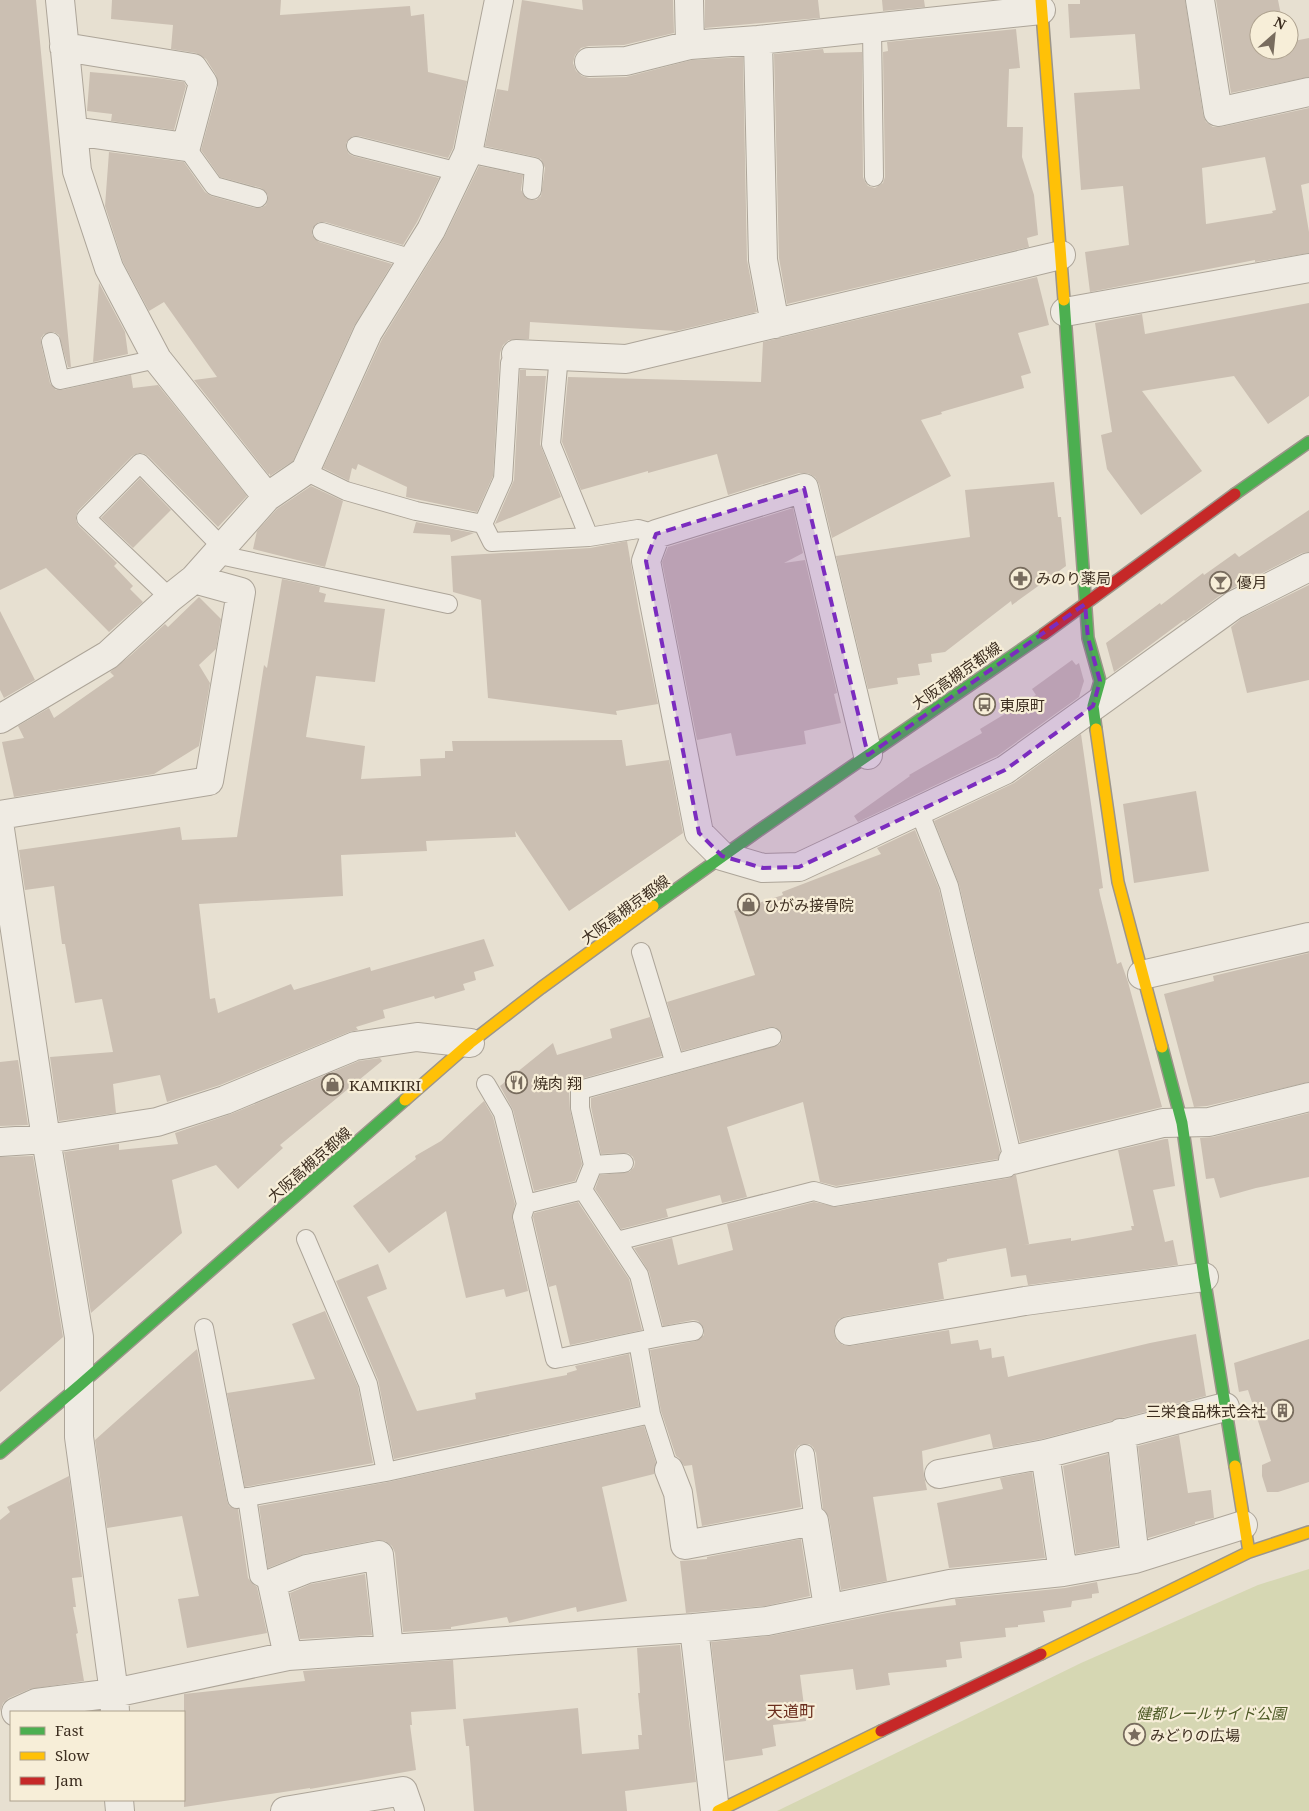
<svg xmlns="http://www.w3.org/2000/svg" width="1309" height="1811" viewBox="0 0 1309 1811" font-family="'Noto Serif','Noto Sans JP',serif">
<rect width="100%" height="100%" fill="#e7e0d1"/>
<path fill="#d6d7b3" d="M1309,1569V1811H777L1081,1663L1258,1585Z"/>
<path fill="#cbbfb2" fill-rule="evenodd" d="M0,0H36L71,367H68L59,335L54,332L44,334L41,338V344L50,383L56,390H62L131,375L133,388L158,385L247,496L218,527L148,456L143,453H138L132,456L78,511L76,516V521L79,526L117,563L114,566L133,586L130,589L143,602L109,632L46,568L0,590Z
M112,0H281L280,15L410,6L411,16L424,14L428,72L467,81L453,148L448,158L359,136H353L346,143V149L349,154L353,156L439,178L417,222L403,245L325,222H319L312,229V235L319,242L392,264L354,326L293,461L270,476V473L269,475L194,380L217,377L164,302L149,311L123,262L105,206L109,152L184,162L205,192L211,196L255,208H261L266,205L268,200V195L261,188L220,177L201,150L218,87L216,75L206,59L196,53L171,49L173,25L111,19Z
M522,0L583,10L582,0H673L674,33L624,45L589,46L581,48L575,55L573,63L576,71L582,76L589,78L626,77L692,60L743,57L747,260L757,312L676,331L530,322L529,339L509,340L503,345L500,353L493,476L477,512L406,497L407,487L358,464L356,470L352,468L349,481L323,468L382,339L444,238L479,166L523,175L521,190L526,198L531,200H536L541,196L545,168L541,159L536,157L485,146L497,89L508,91Z
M705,0H818L820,18L705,28Z
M882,0H924L925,7L883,11Z
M1080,0H1185L1203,114L1206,122L1213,127H1221L1309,108V183L1301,185L1309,232V253L1255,262V260L1090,292L1085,252L1129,245L1123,186L1081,190L1074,93L1140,89L1135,34L1070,38L1068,4H1080ZM1265,157L1276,210L1272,211L1273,213L1206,224L1202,168Z
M1216,0H1278L1282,20H1259V50H1289V42L1309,38V77L1231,93Z
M1016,29L1020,68L1009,69L1007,127H1023L1022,157L1034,195L1038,235L1027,238L1029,247L787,304L779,258L774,54L823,49L824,53L862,52L863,177L865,182L868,186L875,188L883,183L885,177L883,52L888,51L887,42Z
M90,72L157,78L184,82L186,86L174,130L111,121L112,114L87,111Z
M1037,277L1049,325L1018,333L1031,373L1021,376L1024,388L941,412L942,414L921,420L951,476L832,538L819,484L815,477L808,473H799L728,495L717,454L648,473V471L581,490L562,442L568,377L761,382L763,342Z
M99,283L125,332L128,354L93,362Z
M1309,303V396L1268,424L1234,376L1142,391L1202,471L1141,515L1107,469L1101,435L1112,432L1095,323L1142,314L1145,334Z
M520,370H526V376H546L540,444L561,497L495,524L514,480Z
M140,478L171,510L133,548L101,518Z
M1054,482L1058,517H1061L1066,566L1012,605L1011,601L945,652L931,654L932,662L918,664L920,675L897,678L898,684L868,689L836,556L970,537L965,490Z
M311,486L343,501L325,567L253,549L257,531L277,509Z
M793,508L803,553L784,563L805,560L837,693L834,694L841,723L804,731L806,744L736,756L731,733L697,740L662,562L668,547Z
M1309,510V552L1302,553L1225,592L1185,621L1184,620L1114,672L1106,643L1160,603L1161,605L1203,573L1204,575L1235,553L1239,557Z
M416,522L474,533L451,542L450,535L413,533Z
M627,541L639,611L658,704L616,711L617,715L488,698L481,600L453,592L451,556L590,548Z
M282,579L320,587L319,592L326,594L324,602L385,609L375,682L316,676L306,737L365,746L361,779L421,776L420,759L445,758V751H453L452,741L622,740L626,766L669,760L683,833L569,911L515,831L516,837L426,841L427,851L341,855L343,896L199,904L210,999L215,998L218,1013L291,984L294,990L370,967L371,971L484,939L494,966L474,972L476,980L463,984L465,990L435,999L434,996L383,1010L385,1018L356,1027L358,1030L349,1032L220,1085L167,1102L160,1075L113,1084L116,1113L59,1121L50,1057L113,1052L102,999L75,1003L65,944H62L54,886L25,890L19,850L180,827L182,840L237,837L264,665L267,668Z
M1309,585V680L1247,693L1231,627L1242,618Z
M199,597L221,619L216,649L199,665L210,683L199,746L154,774L14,797L2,742L24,738L18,726L49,708L54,718L114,676L110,672L131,655L165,624L168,627Z
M0,611L35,680L4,698L0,690Z
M1072,660L1076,665L1079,663L1084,681L1079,697L997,756L858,822L854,816L910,776L909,775L982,733L980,729L1036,695L1032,689Z
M1081,734L1103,888L1099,889L1100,895L1117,964L1121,962L1128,982L1162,1107L1020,1142L959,884L934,821L1014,783Z
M1196,791L1209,871L1134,883L1123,804Z
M915,830L939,889L1000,1152L998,1159L836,1186L820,1182L803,1102L727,1127L747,1197L722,1203L720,1195L666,1209L668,1217L621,1229L595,1189L600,1175L629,1172L634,1167L635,1162L633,1157L628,1153L601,1154L591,1107V1098L779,1045L782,1040V1034L775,1027H770L682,1051L667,1002L755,975L734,911L783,895L782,892L881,854L877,848Z
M1309,953V1082L1207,1106L1194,1107L1164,994L1214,981L1213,976Z
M650,1017L662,1056L577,1080L572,1083L569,1090L570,1110L582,1164L575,1181L534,1191L513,1110L500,1086L553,1043L557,1055L612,1038L610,1029Z
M380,1058L382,1061L280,1145L283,1148L238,1189L216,1165L172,1180L182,1233L91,1313L64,1152L119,1144V1150L178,1144L175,1133L231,1114L359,1061Z
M18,1060L28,1125L0,1126V1062Z
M484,1101L493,1117L515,1204L512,1219L528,1291L506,1297L504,1289L466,1298L446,1211L389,1253L353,1206L416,1159L415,1156L441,1141Z
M1309,1113V1177L1256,1188L1220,1198L1214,1178L1206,1179L1200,1138L1213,1137Z
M1165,1139H1168L1175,1186L1153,1190L1165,1242L1173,1240L1178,1265L1028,1285L1026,1275L1011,1277L1006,1248L947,1259V1261L938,1263L944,1299L846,1316L839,1319L835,1325L834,1333L837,1341L843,1345L851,1346L949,1330L951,1344L978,1340L980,1350L991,1348L992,1358L1004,1356L1008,1377L1150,1343L1196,1334L1206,1396L1042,1439L993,1448L990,1434L922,1451L924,1476L927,1490L873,1497L887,1581L841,1590L829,1518L823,1509L816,1453L813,1447L809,1444L799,1445L795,1450L794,1455L801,1507L702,1526L692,1465L684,1466L679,1458L676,1456L661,1411L650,1350L696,1341L704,1335V1329L698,1321L693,1320L663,1326L649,1272L634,1248L672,1238L678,1265L733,1250L727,1224L814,1202L837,1207L1009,1178L1014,1175H1016L1029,1244L1024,1245L1071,1238V1241L1132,1230L1131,1226H1134L1118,1150Z
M33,1156L63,1337L0,1392V1157Z
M578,1202L629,1279L642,1330L570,1345L556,1285L549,1287L533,1217L534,1213Z
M378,1264L387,1289L367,1297L417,1411L476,1399L475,1393L567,1375V1373L577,1370L575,1366L629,1354L639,1406L394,1459L378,1380L336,1281Z
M325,1311L358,1387L373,1463L245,1487L227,1393L315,1379L292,1324Z
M1309,1339V1482L1278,1492H1267L1262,1476V1465L1271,1461L1248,1390L1239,1392L1234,1363Z
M197,1349L227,1501L229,1506L238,1509L248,1578L251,1582L257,1587L267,1633L187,1648L178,1599L199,1596L182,1516L107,1528L95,1440Z
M644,1426L656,1463L654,1468V1474L602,1487L627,1601L577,1612L576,1607L509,1623L507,1617L451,1627V1629L403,1632L395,1553L392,1546L385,1541L376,1540L304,1554L268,1568L259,1506L388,1482Z
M1179,1435L1188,1493L1211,1490L1214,1518L1195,1522V1524L1148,1538L1138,1446Z
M1108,1454L1118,1546L1076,1554L1063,1466Z
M1032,1472L1045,1558L949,1568L937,1503L1003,1489L1000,1478Z
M69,1476L82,1577L72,1578L76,1607H73L78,1633L76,1634L84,1681L30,1689L9,1698L3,1703L0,1712V1520L10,1512L7,1507Z
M801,1539L810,1596L765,1606L686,1613L680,1561L707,1559V1557Z
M365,1574L372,1635L300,1639L290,1593L311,1584Z
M1097,1582L1099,1593L1092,1594V1598L1072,1601L1071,1607L1043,1611L1045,1622L1018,1625V1627L1005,1628L1006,1637L960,1642L962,1658L946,1660L947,1667L888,1673L890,1685L856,1690L853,1669L800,1675L806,1721L773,1725L776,1746L762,1749L763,1755L725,1761L711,1642L770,1636L892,1612L956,1605L955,1599L1065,1588Z
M680,1645L696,1782L625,1791L627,1811H474L469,1746H466L463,1719L578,1708L582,1754L639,1749L638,1735H642L638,1693H640L637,1648Z
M453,1660L456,1709L411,1712L412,1725H410L416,1770L310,1789V1788L184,1807V1694L305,1681L303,1671Z"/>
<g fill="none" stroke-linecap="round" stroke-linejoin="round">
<defs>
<path id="lane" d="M872,29L874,177
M356,146L459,172
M186,147L214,186L258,198
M468,153L534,167L532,190
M322,232L413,259
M51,342L60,380L157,359
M516,354L510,363L503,479L483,524L492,542L589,537L638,529L656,534
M559,355L551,444L589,537
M305,471L346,491L416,511L483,524
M215,554L448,604
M170,598L86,518L140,463L222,547
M641,952L675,1064
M486,1084L503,1113L526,1204L522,1217L555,1359C601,1350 647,1338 694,1331
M593,1165L624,1163
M526,1204L583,1190
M306,1239L368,1384L386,1472
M617,1241L814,1191L835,1197L1007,1168L1013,1160L949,886L919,811
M204,1328L237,1499L386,1472L651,1414
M655,1337L639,1275L583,1190L593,1165L580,1108V1090L772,1037
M638,1342L651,1414L669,1470
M805,1454L814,1521
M247,1497L259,1576L272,1583"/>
<path id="street" d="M60,0L77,171L109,268L157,359L267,497
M689,0L690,45
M1200,0L1218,112L1309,92
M758,40L763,260L775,324
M64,47L193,68L203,83L186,147L73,131
M589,62L626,61L690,45L758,40L1041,10
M1065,312L1309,268
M516,354L626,359L1061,255
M0,719L108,655L170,598L194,579L267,497L305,471L368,332L431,230L468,153L499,0
M868,755L804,488L656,534L646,561L699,833L722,856L763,868L799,867L1005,770L1234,605L1309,567
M0,815L209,781L241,592L194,579
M0,829L46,1139L79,1337V1437L114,1693L115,1712
M1142,975L1309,937
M0,1142L46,1139L157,1122L225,1100L355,1046L417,1037L470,1043
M1013,1160L1163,1123L1209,1122L1309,1097
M849,1331L1025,1301L1204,1277
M1121,1433L1135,1559
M1045,1454L1063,1572
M669,1470L678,1493L685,1545L814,1521L828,1607
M939,1474L1045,1454L1225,1407
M694,1628L715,1811
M288,1656L272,1583L307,1569L379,1555L389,1649
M16,1712L36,1703L114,1693L288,1656L694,1628L767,1621L950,1584L1063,1572L1135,1559L1243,1525
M119,1800L120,1811
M285,1811L403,1791L410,1811"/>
<path id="fast" d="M1064,300L1088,638L1100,681L1093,706L1096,729
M1235,494L1309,442
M653,906L758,831L1044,634
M1162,1047L1182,1123L1204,1277L1235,1466
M0,1453L80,1385L405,1100"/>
<path id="slow" d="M1041,0L1064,300
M1096,729L1118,882L1162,1047
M405,1100L470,1043L541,988L653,906
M1235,1466L1249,1552
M1041,1654L1249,1552L1309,1532
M718,1811L881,1731"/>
<path id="jam" d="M1044,634L1235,494
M881,1731L1041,1654"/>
</defs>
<use href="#lane" stroke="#ada599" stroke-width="20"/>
<use href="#street" stroke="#ada599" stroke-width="30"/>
<use href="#fast" stroke="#9c958a" stroke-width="14"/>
<use href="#slow" stroke="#9c958a" stroke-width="14"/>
<use href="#jam" stroke="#9c958a" stroke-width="14"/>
<use href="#lane" stroke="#efebe3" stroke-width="18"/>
<use href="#street" stroke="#efebe3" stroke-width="28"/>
<use href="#fast" stroke="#4caf50" stroke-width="11"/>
<use href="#slow" stroke="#ffc107" stroke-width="11"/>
<use href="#jam" stroke="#c62828" stroke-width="11"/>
</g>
<path fill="#7b2cbf" fill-opacity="0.2" stroke="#7b2cbf" stroke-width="4" stroke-dasharray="10 6" stroke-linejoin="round" d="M804,488L868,755L1085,604L1088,638L1100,681L1093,706L1005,770L799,867L763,868L722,856L699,833L646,561L656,534Z"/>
<defs>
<symbol id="pharmacy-ring" viewBox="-11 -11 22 22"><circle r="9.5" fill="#f7eed8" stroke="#786c5e" stroke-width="1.5"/><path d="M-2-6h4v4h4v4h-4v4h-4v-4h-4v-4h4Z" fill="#786c5e"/></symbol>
<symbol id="bar-ring" viewBox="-11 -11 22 22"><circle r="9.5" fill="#f7eed8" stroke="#786c5e" stroke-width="1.5"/><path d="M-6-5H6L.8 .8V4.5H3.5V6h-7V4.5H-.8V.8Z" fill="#786c5e"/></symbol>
<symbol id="bus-ring" viewBox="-11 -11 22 22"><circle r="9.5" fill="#f7eed8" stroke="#786c5e" stroke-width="1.5"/><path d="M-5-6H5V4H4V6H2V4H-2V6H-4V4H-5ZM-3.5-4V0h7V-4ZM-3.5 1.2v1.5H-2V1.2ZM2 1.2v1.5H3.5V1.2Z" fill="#786c5e"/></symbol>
<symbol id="shop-ring" viewBox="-11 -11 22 22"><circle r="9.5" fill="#f7eed8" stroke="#786c5e" stroke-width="1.5"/><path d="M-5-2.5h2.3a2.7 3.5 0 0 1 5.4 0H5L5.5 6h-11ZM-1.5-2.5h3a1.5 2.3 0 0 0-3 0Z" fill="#786c5e"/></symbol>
<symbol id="restaurant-ring" viewBox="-11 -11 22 22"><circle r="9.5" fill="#f7eed8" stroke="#786c5e" stroke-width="1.5"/><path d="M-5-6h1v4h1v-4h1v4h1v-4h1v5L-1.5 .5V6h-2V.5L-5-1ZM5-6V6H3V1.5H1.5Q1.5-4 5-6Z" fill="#786c5e"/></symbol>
<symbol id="building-ring" viewBox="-11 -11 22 22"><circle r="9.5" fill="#f7eed8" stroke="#786c5e" stroke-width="1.5"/><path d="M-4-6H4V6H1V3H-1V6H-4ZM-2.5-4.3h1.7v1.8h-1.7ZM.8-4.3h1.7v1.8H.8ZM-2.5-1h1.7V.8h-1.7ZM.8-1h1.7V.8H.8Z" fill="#786c5e"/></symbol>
<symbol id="sight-ring" viewBox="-11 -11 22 22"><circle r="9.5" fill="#f7eed8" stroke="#786c5e" stroke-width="1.5"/><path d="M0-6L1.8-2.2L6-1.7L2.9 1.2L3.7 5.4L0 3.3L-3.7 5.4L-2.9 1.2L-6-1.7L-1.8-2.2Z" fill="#786c5e"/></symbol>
</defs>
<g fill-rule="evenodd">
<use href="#pharmacy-ring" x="1008" y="566" width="25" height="25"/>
<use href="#bar-ring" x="1208" y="570" width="25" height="25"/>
<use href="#bus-ring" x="972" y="692" width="25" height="25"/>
<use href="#shop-ring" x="736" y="892" width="25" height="25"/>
<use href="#restaurant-ring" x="504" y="1070" width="25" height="25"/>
<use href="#shop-ring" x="320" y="1072" width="25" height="25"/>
<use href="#building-ring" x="1270" y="1398" width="25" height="25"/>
<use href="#sight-ring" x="1122" y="1722" width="25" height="25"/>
</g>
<g text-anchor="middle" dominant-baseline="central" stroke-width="4.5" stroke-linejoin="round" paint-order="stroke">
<g font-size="15" fill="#3d2e20" stroke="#f7eed8" text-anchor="start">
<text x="1036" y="578">みのり薬局</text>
<text x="1237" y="582">優月</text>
<text x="1000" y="705">東原町</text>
<text x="764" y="905">ひがみ接骨院</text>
<text x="533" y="1083">焼肉 翔</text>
<text x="349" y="1085">KAMIKIRI</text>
<text x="1266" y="1411" text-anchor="end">三栄食品株式会社</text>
<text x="1150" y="1735">みどりの広場</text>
</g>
<g font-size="15" fill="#3d2e20" stroke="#f7eed8">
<text transform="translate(956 675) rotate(-35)">大阪高槻京都線</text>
<text transform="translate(625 909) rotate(-36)">大阪高槻京都線</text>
<text transform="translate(309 1164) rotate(-41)">大阪高槻京都線</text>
</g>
<g font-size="15" font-style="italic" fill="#4d5a26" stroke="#f7eed8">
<text x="1211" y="1713">健都レールサイド公園</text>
</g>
<g font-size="16" fill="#6b2e1e" stroke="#f7eed8">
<text x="791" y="1711">天道町</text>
</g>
</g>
<rect x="10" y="1711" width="175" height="90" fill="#f7eed8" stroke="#ada18e"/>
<rect x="20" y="1727" width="25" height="8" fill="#4caf50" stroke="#ada18e"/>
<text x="55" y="1736" font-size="15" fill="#3d2e20">Fast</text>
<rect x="20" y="1752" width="25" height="8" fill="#ffc107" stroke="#ada18e"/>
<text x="55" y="1761" font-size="15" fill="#3d2e20">Slow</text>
<rect x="20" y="1777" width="25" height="8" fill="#c62828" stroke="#ada18e"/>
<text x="55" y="1786" font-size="15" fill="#3d2e20">Jam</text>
<g transform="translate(1274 35) rotate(27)"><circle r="24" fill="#f7eed8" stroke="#ada18e"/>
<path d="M0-4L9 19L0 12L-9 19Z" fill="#786c5e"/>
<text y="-8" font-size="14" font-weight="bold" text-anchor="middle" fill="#3d2e20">N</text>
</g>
</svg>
